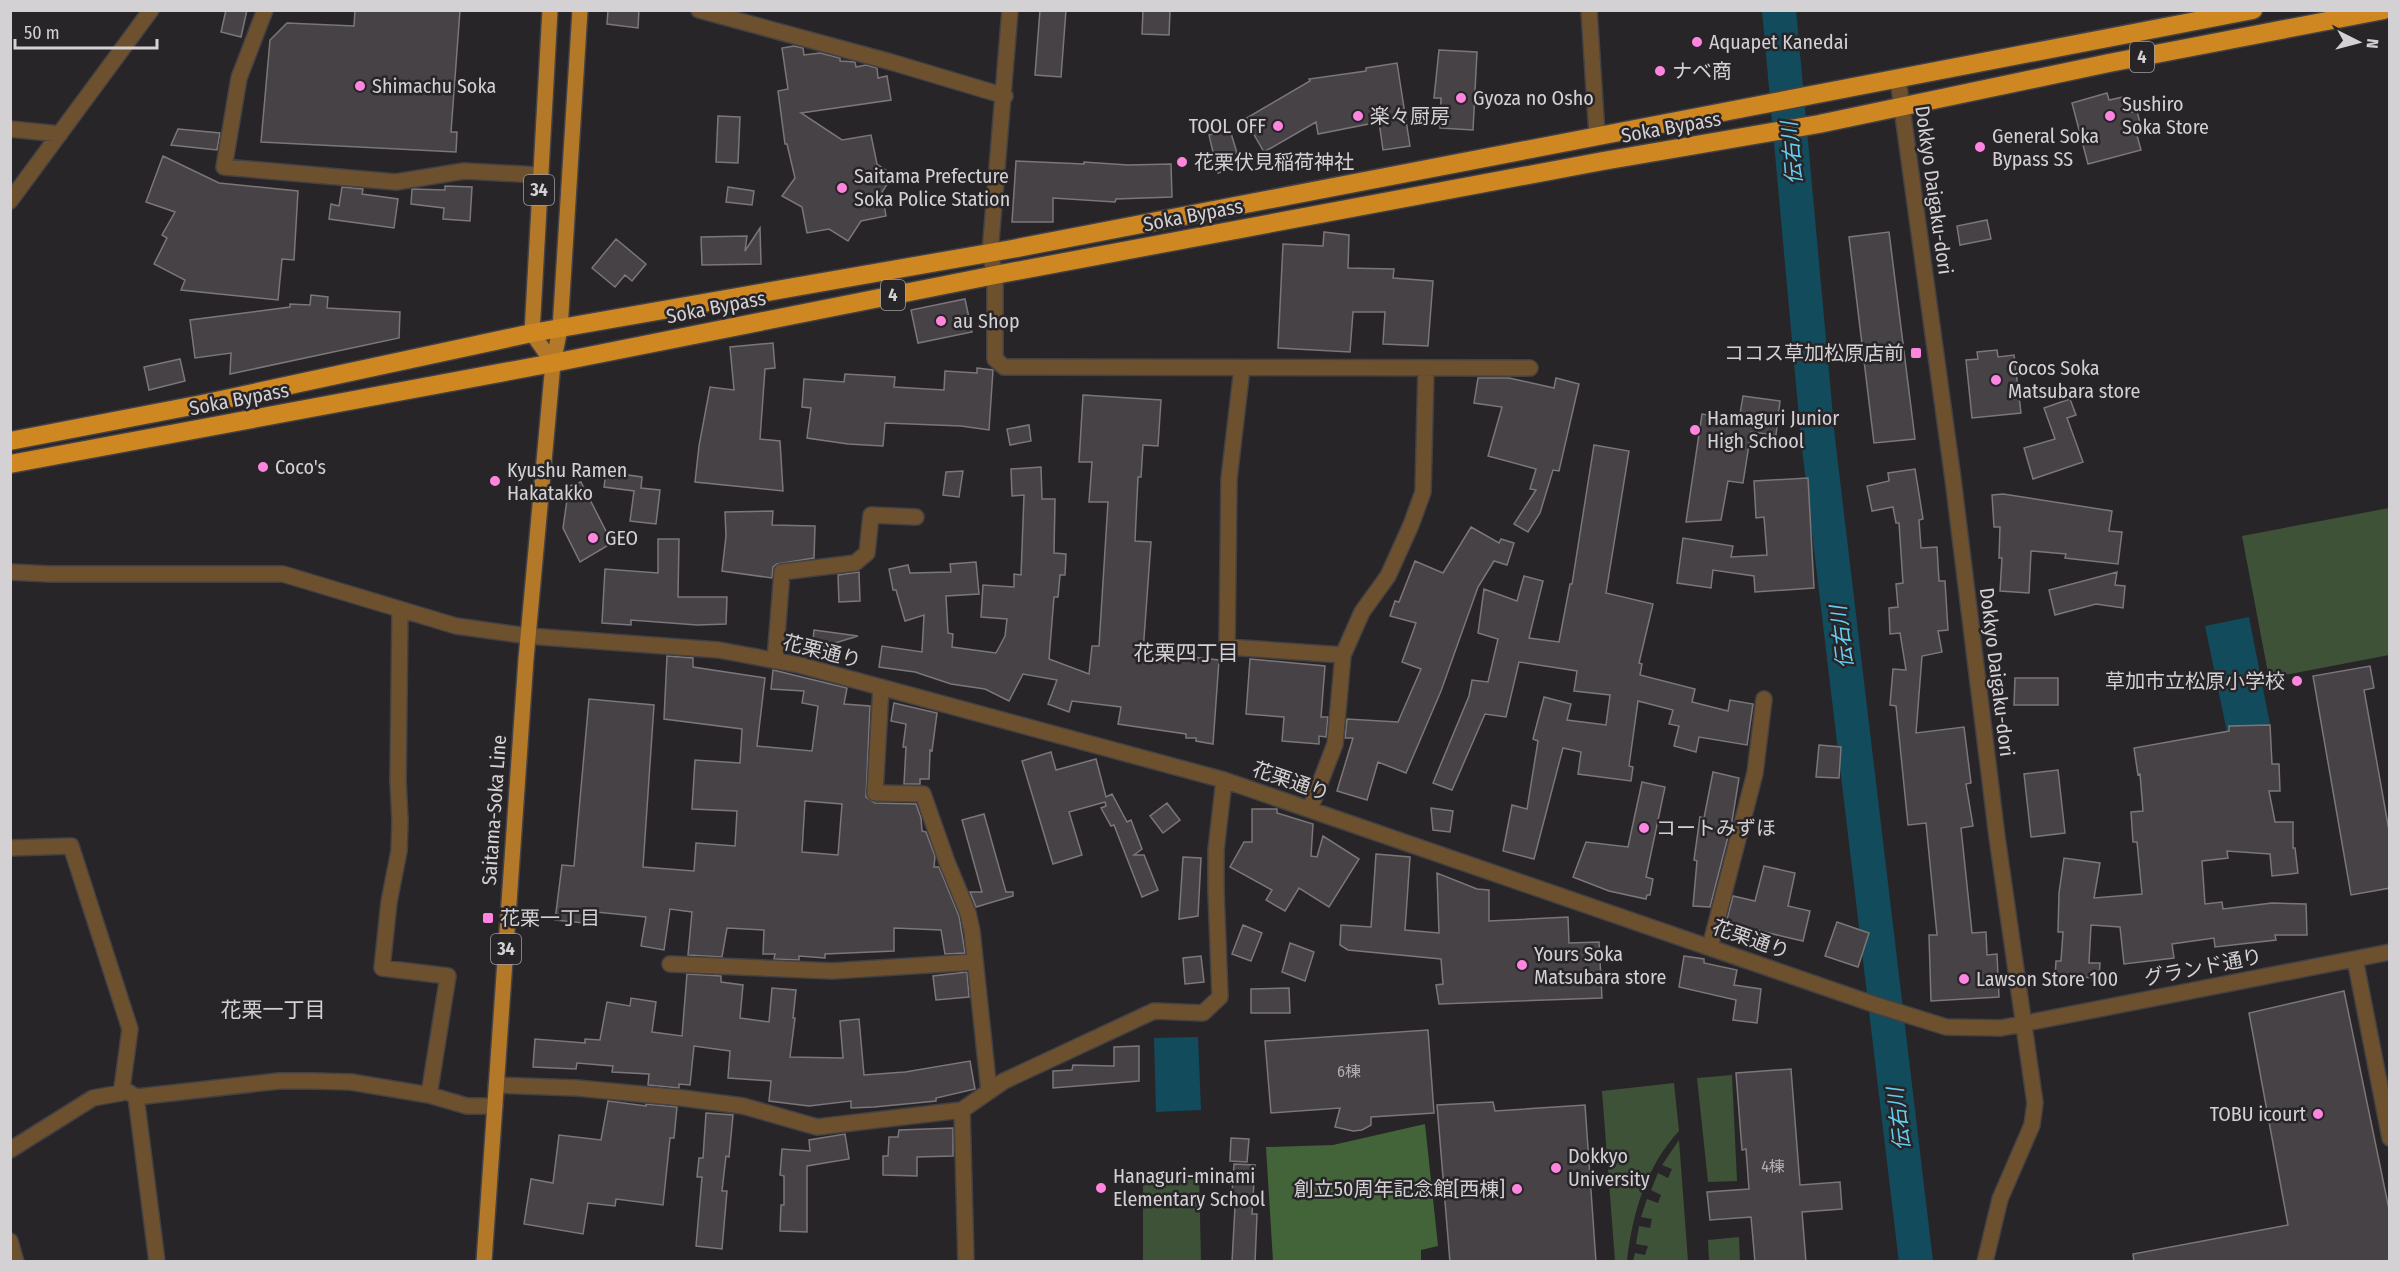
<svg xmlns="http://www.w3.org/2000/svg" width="2400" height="1272" viewBox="0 0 2400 1272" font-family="'Fira Sans Condensed','Noto Sans JP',sans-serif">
<rect width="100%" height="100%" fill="#282529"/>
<path fill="#3e5238" d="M2389,508V655L2269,678L2242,536Z
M1732,1075L1737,1181L1708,1182L1697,1078Z
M1674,1083L1679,1131C1646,1166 1632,1215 1627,1261H1615L1602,1091Z
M1679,1140L1688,1261H1633L1635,1253L1645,1255L1648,1246L1636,1244L1639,1226L1650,1228L1652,1219L1641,1217L1647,1199L1658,1203L1661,1195L1651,1190L1658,1173L1668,1178L1672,1169L1662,1165Z
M1199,1173L1201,1261H1143V1175Z
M1739,1237L1740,1261H1709L1708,1240Z"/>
<path fill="#436438" d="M1425,1124L1438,1246L1421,1250V1261H1273L1266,1147L1333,1145Z"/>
<path fill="#124b5b" d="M2249,617L2270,724L2227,732L2205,626Z
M1198,1037L1201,1110L1156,1112L1154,1038Z"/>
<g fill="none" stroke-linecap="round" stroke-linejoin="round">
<path stroke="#124b5b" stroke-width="34" d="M1779,10L1818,439L1916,1262"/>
</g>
<path fill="#474245" stroke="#7c767a" stroke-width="1.5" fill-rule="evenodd" d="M226,10H247L241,37L221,32Z
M355,10H460L451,132H457L456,152L261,142L270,40L287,23L354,26Z
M608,10H639L638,28L607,24Z
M1040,10H1066L1061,77L1035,75Z
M1143,10L1170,11L1169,35L1142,34Z
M794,46L803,48L804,55L820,53L840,58V61L855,62L856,67L866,65L877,68L878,78L887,76L891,100L801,113L842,140L871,135L877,164L893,175L882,192L886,216L861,221L848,241L829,229L807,233L802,207L782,196L795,178L787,144H785L778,91L788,89L782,48Z
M1439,50L1477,52L1473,130L1440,128L1441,98H1434Z
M1397,63L1410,146L1383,150L1379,122L1318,134L1316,122L1264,152L1245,119L1310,81L1309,79L1366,71V68Z
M2107,93L2109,100L2128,96L2132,112L2137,111L2141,127L2135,128L2141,150L2088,164L2072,103Z
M718,116L740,117L738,163L716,162Z
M178,129L220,133L217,150L171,145Z
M1230,130L1237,153L1233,154L1236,168L1218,173L1209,135Z
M163,156L219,183L298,191L294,260L282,259L278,300L181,290L185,280L154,264L167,238L162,235L175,212L146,202Z
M1016,161L1084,164V162L1128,165L1171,164L1172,197L1116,199L1115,202L1053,198V222H1012Z
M445,186L472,187L470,221L443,219L444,208L411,204L412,189L445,190Z
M342,187L363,189L362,194L398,199L394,228L329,219L331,204L339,206Z
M728,187L754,191L752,205L726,202Z
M1987,220L1991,239L1960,245L1957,226Z
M760,228L761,264L702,265L701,237L747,236L745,251Z
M1324,232L1349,235L1348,268L1394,269L1393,278L1433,281L1428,346L1383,344L1385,312H1353L1350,352L1278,348L1283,244L1323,246Z
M1889,232L1915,439L1874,443L1849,237Z
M616,239L646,264L632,281L625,275L615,287L592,268Z
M311,295L328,297L327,308L400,312L399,338L230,374L231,353L195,358L190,320L290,307V304L310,305Z
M965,299L972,332L918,343L911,310Z
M773,343L775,368L765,369L760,439L780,441L783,491L695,482L699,446L710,387L734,390L730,347Z
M1997,350L1998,357L2014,355L2021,413L1972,418L1966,360L1978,359L1977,352Z
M180,359L185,381L149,390L144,367Z
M977,368L993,370L989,430L961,426L885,423L883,446L848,444L807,438L811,408L802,407L804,379L844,382L845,374L895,377L894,387L944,390L945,371L977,373Z
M1478,378H1509L1554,388L1556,378L1579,384L1559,471L1553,470L1540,513L1528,532L1514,524L1536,490L1530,489L1536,469L1488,456L1502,407L1474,403Z
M1083,395L1161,400L1158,446L1143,445L1141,477H1138L1135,541L1151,542L1143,652L1219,660L1213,744L1196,741V738H1186V734L1118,724L1121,707L1072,701L1069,712L1048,704L1057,680L1023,674L1009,701L985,689L951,684L915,672L879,667L882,646L922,652L924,615L905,621L896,590H893L889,569L908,565L910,573L951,572L950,564L976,562L979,594L946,596L948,633L953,634L952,647L996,653L1005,636L1007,619L981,617L983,585L1014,587V574L1021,575L1024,495L1012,496L1011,469L1041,467L1042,499H1055L1054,553L1066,554L1065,575H1060L1058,597H1054L1049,659L1089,674L1092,646H1099L1108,502H1089L1092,462H1079Z
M1743,396L1780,401L1776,435L1751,432L1743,483L1728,481L1721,520L1686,522L1702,414L1739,420Z
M2070,399L2076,415L2067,418L2083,462L2033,479L2024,448L2055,439L2044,408Z
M1029,425L1031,441L1010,445L1007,429Z
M1594,445L1629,451L1606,593L1653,604L1639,663L1642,664L1640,675L1695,689L1692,702L1728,711L1730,700L1753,704L1747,745L1699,737L1696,752L1674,746L1679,726L1669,724L1673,710L1638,701L1629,766L1633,767L1631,781L1578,774L1581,752L1563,748L1534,859L1503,851L1512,805L1527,809L1538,741L1533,739L1544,697L1571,704L1567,720L1606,725L1610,695L1574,691L1577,671L1519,662L1506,717L1485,714L1452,790L1433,783L1469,696L1472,680L1488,682L1498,639L1478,633L1484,589L1517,601L1524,576L1543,581L1529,638L1559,642L1570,584H1572Z
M1915,469L1923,519L1919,520L1921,548L1937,547L1939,581H1945L1948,630L1938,631L1942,652L1922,656L1916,733L1964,727L1971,783L1966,784L1973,826L1961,828L1972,933L1986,932L1987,955L1997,954L1999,997L1931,1001L1929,935H1937L1926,823L1908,825L1896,706L1890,705L1893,669L1906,670L1900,633L1890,634L1889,608L1898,607L1896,584L1903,583L1899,523H1896L1893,507L1872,511L1867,486L1889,481L1888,473Z
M963,471L959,497L943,495L946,472Z
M606,472L642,477L641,488L660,490L656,524L630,521L634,491L604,487Z
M1808,478L1814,588L1755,592L1754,576L1713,570L1711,588L1677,583L1683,538L1733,546L1731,557L1767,555L1764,517L1756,518L1754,481Z
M581,482L612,543L580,562L563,528L569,486Z
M2003,494L2112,511L2109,531L2122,532L2118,564L2065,558L2066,554L2031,551L2029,593L2000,591L2002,558H1999L2000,527H1994L1992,495Z
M773,511L772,525L815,526L814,558L777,564L773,567L772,578L722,571L726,536L725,512Z
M1471,527L1499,543L1501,539L1514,543L1507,565L1494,561L1478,587L1441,691L1406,773L1378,762L1367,800L1337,791L1353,738H1345L1347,719L1398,722L1421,669L1402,662L1416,623L1390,616L1395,601L1399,602L1415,561L1443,573Z
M658,539H679L678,597H727L726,624L697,625L631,620V625L602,623L605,569L658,573Z
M859,572L860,601L839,602L838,575Z
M2117,572L2115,585L2125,586L2123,608L2096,604L2055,615L2049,590Z
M814,630L858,636L812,650Z
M667,656L693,658V667L765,678L757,746L812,751L818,706L802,703L804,691L771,689L773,670L847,688L844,704L870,706L866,797L875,803L916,804L921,818L922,831L926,832L935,856L934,867H939L959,916L965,953L945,954L941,930L894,928V951L825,954V958L799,956V960L774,959L775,954H763L764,930L727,928L722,957L688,955L692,912L670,909L664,950L641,946L646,917L586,911L584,923L555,920L562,865L574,866L589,699L654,705L643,867L694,871L696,843L735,846L737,811L692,809L695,760L740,763L742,729L664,719ZM805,801L842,804L838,855L802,852Z
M1250,659L1325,666L1321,717H1328L1326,737L1319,736V744L1282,741L1284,717L1246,714Z
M2370,666L2374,688L2364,690L2390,836V888L2351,895L2313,676Z
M2015,678H2058V705H2014Z
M894,703L937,713L932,751L930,750L929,779H920V784H904L906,747H903L906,724L891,721Z
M2270,725L2272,764H2279L2280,791H2269L2275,822H2293V848H2295L2298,873L2272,876L2270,854L2227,851L2228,858L2202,861L2205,904L2222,902L2223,909L2272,903L2306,904L2307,935H2275L2276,940L2215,947L2214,938L2172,944L2174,958L2124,964L2120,927L2091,925L2089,963H2100L2099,978L2055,976L2056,961H2061L2063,932H2058L2059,893L2064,858L2100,863L2094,898L2142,894L2137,842H2133L2131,812L2143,811L2140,774L2138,775L2134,748L2229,731V726Z
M1819,745L1841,747L1839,778L1816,777Z
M1051,752L1056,770L1096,759L1106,797L1112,794L1127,822L1131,820L1142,849L1134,855H1144L1158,890L1142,897L1114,825L1111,826L1101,808L1106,806L1105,802L1069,812L1082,855L1053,864L1022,761Z
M2058,770L2065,833L2031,837L2024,774Z
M1713,772L1739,778L1732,821L1710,907L1693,906L1697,861L1694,860L1700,817L1704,818Z
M1642,782L1665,787L1646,877L1653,879L1650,895H1647L1646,899L1609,891L1573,877L1586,842L1628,847Z
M1167,803L1180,820L1163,833L1150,816Z
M1431,808L1453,811L1450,832L1433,830Z
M1252,809H1277V813L1313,824L1311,856L1317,857L1323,836L1359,859L1329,907L1299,888L1285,911L1266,900L1272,890L1230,867L1244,842H1252Z
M984,814L1006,892H1013V896L976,907L970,892H982L962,820Z
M1376,854L1410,857L1405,930L1439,933L1437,873L1477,889L1489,890V921L1568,917L1569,943L1599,942L1602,998L1439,1004L1436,985L1443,984L1441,959L1348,950L1340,945L1341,925L1371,927Z
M1183,857L1201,858L1198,916L1179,919Z
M1764,866L1795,873L1788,906L1810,911L1803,941L1726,923L1733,896L1755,901Z
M1837,922L1869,933L1858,967L1825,956Z
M1243,925L1262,933L1251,961L1232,954Z
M1290,943L1314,952L1305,981L1282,972Z
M1201,956L1204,982L1185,984L1183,958Z
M1684,956L1704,959V963L1737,970L1734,985L1761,989L1757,1023L1733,1020L1736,1000L1679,987Z
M967,972L969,997L936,1000L933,976Z
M687,974L721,976V982L743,985L740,1018L769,1022L772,988L796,990L793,1018H795L790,1057L843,1058L840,1021L859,1019L864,1075L905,1072L970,1061L975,1089L936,1098V1101L874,1107L851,1108V1101L809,1106L769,1101L771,1081L728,1078L730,1051L694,1046L690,1085L679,1084V1088L648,1085L649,1074L612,1072L613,1066L577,1063L576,1069L533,1067L535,1039L585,1043V1039L600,1040L607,1002L630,1006L631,998L656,1002L652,1032L682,1036Z
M1289,988L1290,1013H1251V989Z
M2344,991L2390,1214V1262H2134L2133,1254L2288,1225L2249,1013Z
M1428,1030L1434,1113L1371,1117V1125L1362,1130L1353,1131L1335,1127L1340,1108L1271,1113L1265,1041Z
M1139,1046V1081L1053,1088V1071L1072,1070L1073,1065L1114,1066V1047Z
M1791,1069L1800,1185L1840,1182L1842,1209L1802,1212L1806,1262H1755L1751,1217L1710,1220L1707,1192L1749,1189L1746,1149L1742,1150L1736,1073Z
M608,1101L646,1106V1104L677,1107L674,1138H670L663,1205L616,1199L615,1206L588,1203L583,1234L524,1224L531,1179L553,1183L559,1135L601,1140Z
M1493,1102L1495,1111L1585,1105L1596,1262H1450L1437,1105Z
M706,1113L733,1115L729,1157L726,1156L722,1191H727L722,1249L696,1246L702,1177H697L699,1158H703Z
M953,1128V1156L917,1157V1176L883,1175V1156H888L889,1137H898L899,1130Z
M845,1134L849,1159L807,1166V1232L780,1231L781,1205H784V1176L780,1175L782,1149L810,1151L809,1140Z
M1231,1138L1249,1139L1247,1162L1230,1161Z
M1234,1164L1255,1165L1252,1214H1257L1255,1262H1232L1235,1207H1231Z"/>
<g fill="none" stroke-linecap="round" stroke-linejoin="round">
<defs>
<path id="minor" d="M265,10L239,78L224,167L396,182L464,171L539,175
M699,10L891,62L1005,96
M1010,10L990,253L995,275V359L1004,367L1530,368
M1589,10L1597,135
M1898,79L1953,479L1997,837L2035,1103L2032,1125L2000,1199L1985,1262
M10,129L60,134
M10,201L151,10
M1242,368L1229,479L1227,647L1343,655
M10,572L50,574H283L456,626L528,636L719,650L799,665L1224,780L1876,1005L1946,1027L2001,1028L2390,952
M400,611L398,780L400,821L399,851L389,902L382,968L448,976L429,1095
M775,660L782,572L855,563L867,553L871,515L916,517
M881,687L875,793L923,794L947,862L968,913L972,931L989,1091
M1310,809L1335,744L1343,655L1362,612L1388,576L1411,525L1423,492L1426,369
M10,848L71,846L130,1029L122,1088
M1710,947L1755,773L1764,699
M2355,959L2390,1138
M670,964L832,971L975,962
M496,1085L577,1088L682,1098L743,1106L817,1127L962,1110
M136,1097L157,1262
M10,1150L93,1098L121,1093L122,1088L136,1097L279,1081H313L351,1082L429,1095L467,1106H495
M10,1241L16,1262
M966,1262L962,1110L1004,1081L1154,1011L1203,1013L1220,997L1216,891V850L1224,780"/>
<path id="major" d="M550,10L532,333L553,363
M484,1262L526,659L553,363L560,329L580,10"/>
<path id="highway" d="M10,441L202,404L532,333L1012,249L2253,10
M10,464L553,363L995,275L1603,161L1819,124L2109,63L2384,10"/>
</defs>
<use href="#minor" stroke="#434144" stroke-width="18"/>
<use href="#major" stroke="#434144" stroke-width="18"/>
<use href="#highway" stroke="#434144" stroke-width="21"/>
<use href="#minor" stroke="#6d512f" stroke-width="15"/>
<use href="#major" stroke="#b37929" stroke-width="15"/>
<use href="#highway" stroke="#cf8821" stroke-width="18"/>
</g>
<g fill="#ff85df" stroke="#282529" stroke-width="2">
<circle cx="1697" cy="42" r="6"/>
<circle cx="1660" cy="71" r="6"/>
<circle cx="360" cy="86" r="6"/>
<circle cx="1461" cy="98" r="6"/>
<circle cx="1358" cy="116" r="6"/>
<circle cx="2110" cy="116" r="6"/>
<circle cx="1278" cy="126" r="6"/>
<circle cx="1980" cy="147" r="6"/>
<circle cx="1182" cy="162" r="6"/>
<circle cx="842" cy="188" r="6"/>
<circle cx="941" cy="321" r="6"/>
<rect x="1910" y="347" width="12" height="12" rx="3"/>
<circle cx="1996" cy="380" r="6"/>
<circle cx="1695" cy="430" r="6"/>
<circle cx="263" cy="467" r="6"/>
<circle cx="495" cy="481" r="6"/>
<circle cx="593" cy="538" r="6"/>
<circle cx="2297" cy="681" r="6"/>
<circle cx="1644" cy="828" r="6"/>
<rect x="482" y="912" width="12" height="12" rx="3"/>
<circle cx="1522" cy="965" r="6"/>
<circle cx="1964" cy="979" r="6"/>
<circle cx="2318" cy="1114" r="6"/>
<circle cx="1556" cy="1168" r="6"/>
<circle cx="1101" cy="1188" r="6"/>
<circle cx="1517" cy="1189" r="6"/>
</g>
<g text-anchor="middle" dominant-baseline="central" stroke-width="5" stroke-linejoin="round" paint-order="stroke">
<g font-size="16" fill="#b0adb0">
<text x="1349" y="1071">6棟</text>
<text x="1773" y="1166">4棟</text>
</g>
<g fill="#282529" stroke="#a09da1" stroke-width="1.5">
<rect x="2130" y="42" width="24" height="30" rx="4.5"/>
<rect x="524" y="175" width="30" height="30" rx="4.5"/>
<rect x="881" y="280" width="24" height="30" rx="4.5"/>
<rect x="491" y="934" width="30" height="30" rx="4.5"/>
</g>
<g font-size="18" font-weight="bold" fill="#d3d1d4">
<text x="2142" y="57">4</text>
<text x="539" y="190">34</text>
<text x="893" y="295">4</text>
<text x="506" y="949">34</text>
</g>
<g font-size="20" fill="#d3d1d4" stroke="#282529" text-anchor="start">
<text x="1709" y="42">Aquapet Kanedai</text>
<text x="1672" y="71">ナベ商</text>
<text x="372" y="86">Shimachu Soka</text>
<text x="1473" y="98">Gyoza no Osho</text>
<text x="2122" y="104">Sushiro<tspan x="2122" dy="23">Soka Store</tspan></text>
<text x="1370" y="116">楽々厨房</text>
<text x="1266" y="126" text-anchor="end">TOOL OFF</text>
<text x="1992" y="136">General Soka<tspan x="1992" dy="23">Bypass SS</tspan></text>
<text x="1194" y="162">花栗伏見稲荷神社</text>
<text x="854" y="176">Saitama Prefecture<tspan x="854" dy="23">Soka Police Station</tspan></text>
<text x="953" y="321">au Shop</text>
<text x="1904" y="353" text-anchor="end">ココス草加松原店前</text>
<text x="2008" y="368">Cocos Soka<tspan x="2008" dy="23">Matsubara store</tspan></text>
<text x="1707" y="418">Hamaguri Junior<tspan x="1707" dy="23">High School</tspan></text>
<text x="275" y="467">Coco's</text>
<text x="507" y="470">Kyushu Ramen<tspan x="507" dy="23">Hakatakko</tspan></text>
<text x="605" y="538">GEO</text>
<text x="2285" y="681" text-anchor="end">草加市立松原小学校</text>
<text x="1656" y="828">コートみずほ</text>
<text x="500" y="918">花栗一丁目</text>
<text x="1534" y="954">Yours Soka<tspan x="1534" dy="23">Matsubara store</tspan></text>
<text x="1976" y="979">Lawson Store 100</text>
<text x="2306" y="1114" text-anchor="end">TOBU icourt</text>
<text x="1568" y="1156">Dokkyo<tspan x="1568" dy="23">University</tspan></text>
<text x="1113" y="1176">Hanaguri-minami<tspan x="1113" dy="23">Elementary School</tspan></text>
<text x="1505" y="1189" text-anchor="end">創立50周年記念館[西棟]</text>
</g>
<g font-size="20" fill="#d3d1d4" stroke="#282529">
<text transform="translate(1671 127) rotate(-10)">Soka Bypass</text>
<text transform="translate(1934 190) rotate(82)">Dokkyo Daigaku-dori</text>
<text transform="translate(1193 215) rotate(-11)">Soka Bypass</text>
<text transform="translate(716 307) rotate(-11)">Soka Bypass</text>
<text transform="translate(239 399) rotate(-11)">Soka Bypass</text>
<text transform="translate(822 651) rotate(14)">花栗通り</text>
<text transform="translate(1997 672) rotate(83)">Dokkyo Daigaku-dori</text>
<text transform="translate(1291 781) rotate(19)">花栗通り</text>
<text transform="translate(494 810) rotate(-86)">Saitama-Soka Line</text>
<text transform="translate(1751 939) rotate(19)">花栗通り</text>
<text transform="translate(2203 967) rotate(-11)">グランド通り</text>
</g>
<g font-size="21" font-style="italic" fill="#65cff1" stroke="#282529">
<text transform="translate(1792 153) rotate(-95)">伝右川</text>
<text transform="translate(1842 637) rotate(-97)">伝右川</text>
<text transform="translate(1899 1119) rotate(-97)">伝右川</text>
</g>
<g font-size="21" fill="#d3d1d4" stroke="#282529">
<text x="1186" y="653">花栗四丁目</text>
<text x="273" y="1010">花栗一丁目</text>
</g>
</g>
<rect width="2400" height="1272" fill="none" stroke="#d3d1d4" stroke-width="24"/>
<g transform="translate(2358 42) rotate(96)" stroke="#282529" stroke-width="4.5" paint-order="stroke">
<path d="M0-4.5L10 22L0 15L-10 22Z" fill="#d3d1d4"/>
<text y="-9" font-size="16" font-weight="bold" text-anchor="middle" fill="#d3d1d4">N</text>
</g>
<path d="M15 39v9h142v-9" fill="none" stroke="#d3d1d4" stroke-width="3"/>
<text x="24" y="39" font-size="18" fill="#d3d1d4" stroke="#282529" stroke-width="4.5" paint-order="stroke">50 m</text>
</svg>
